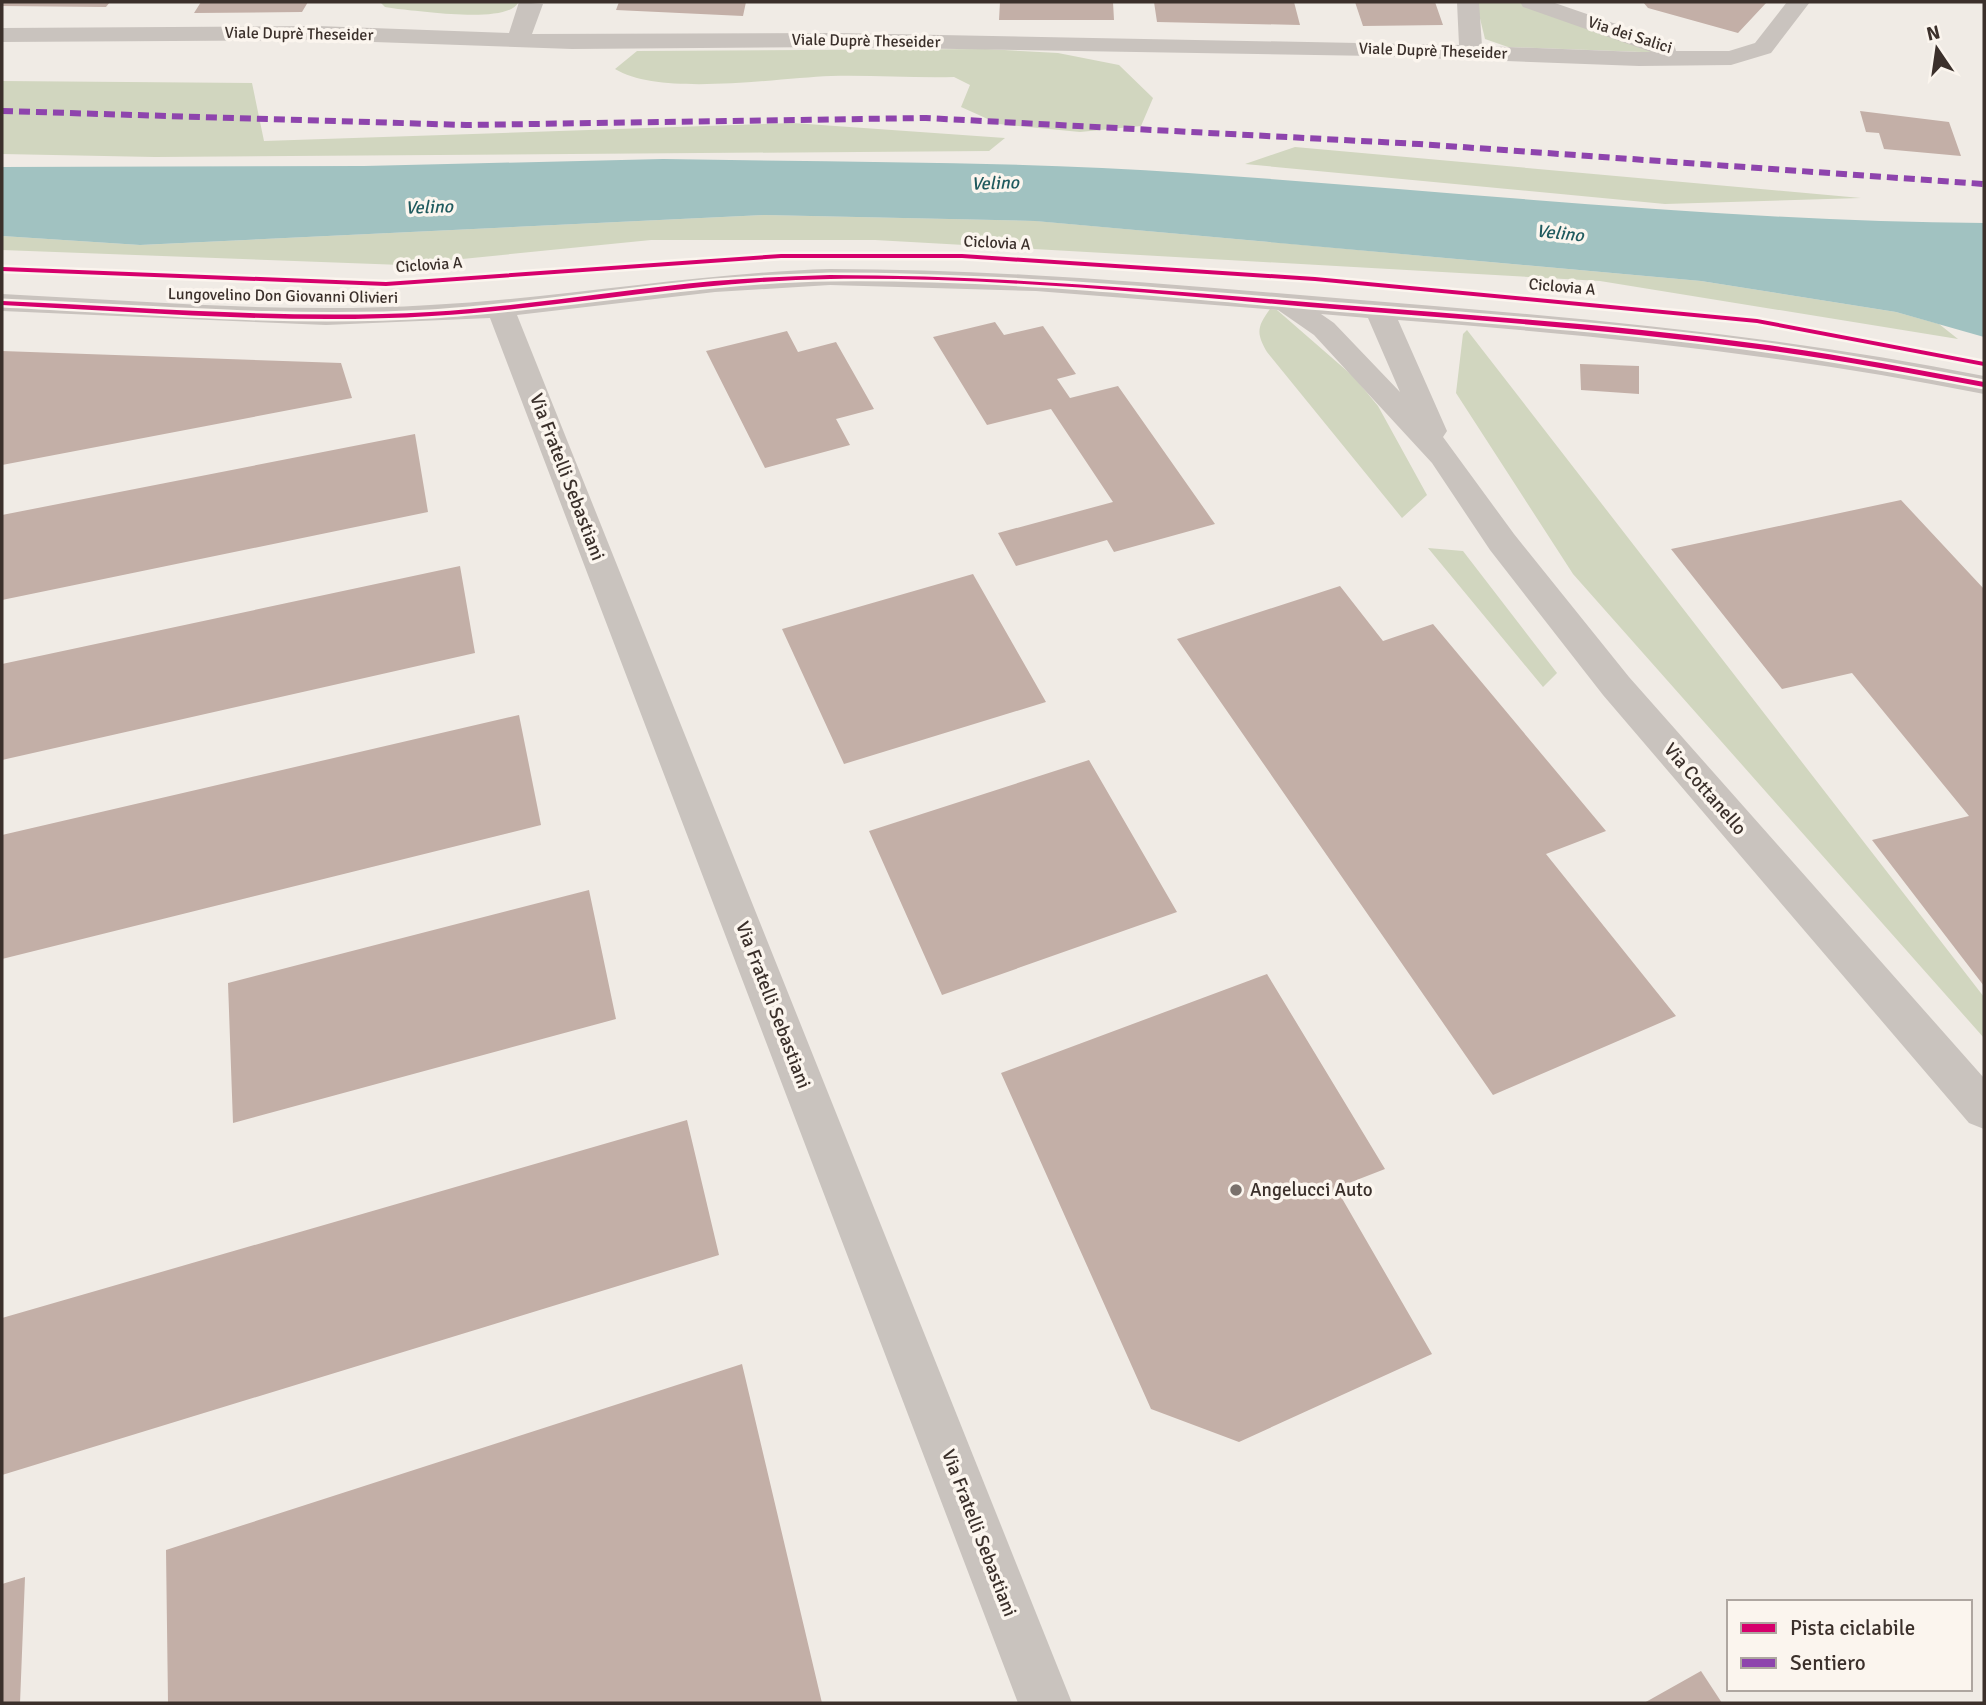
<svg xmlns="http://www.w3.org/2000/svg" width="1986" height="1705" viewBox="0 0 1986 1705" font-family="Signika,sans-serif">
<rect width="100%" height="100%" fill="#f0ebe5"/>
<path fill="#d1d6bf" d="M380,2H516L518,3C506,24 422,11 398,9L385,7Z
M1476,2H1522L1668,53L1508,47L1485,39Z
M986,49L1058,53L1119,65L1153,98L1141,126L1080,132L999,124L961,107L970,85L954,77C913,78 872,75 831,76C776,78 661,97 615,69L637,51Z
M2,81L252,83L264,141L793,123L1005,138L989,151L155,157L2,154Z
M1295,147L1861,198L1665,204L1245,164Z
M764,215L1036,221L1701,281L1896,312L1939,324L1958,339L1600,281L875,240H651L402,265L2,250V236L140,245Z
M1270,309L1277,310L1354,377L1378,406L1427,495L1402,518L1267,352C1256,333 1257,327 1270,309Z
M1467,330L1984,997V1038L1573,574L1456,393L1463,334Z
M1428,548L1463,551L1557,673L1543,687Z"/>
<path fill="#a1c2c1" d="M663,159C838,162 1014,161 1188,173C1454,191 1718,221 1984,223V337L1896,312L1701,281L1035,221L764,215L140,245L2,236V167L364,166Z"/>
<path fill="#c3afa7" d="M2,2H110L106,7L2,6Z
M201,2H308L302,12L194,13Z
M619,2H746L743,16L616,10Z
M1000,2H1113L1114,20H999Z
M1154,2H1294L1300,25L1157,22Z
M1355,2H1435L1443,25L1363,26Z
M1643,2H1767L1738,33L1648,8Z
M1860,111L1949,122L1961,156L1884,149L1879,133L1866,132Z
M995,322L1004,335L1043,326L1076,374L1057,379L1070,398L1118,386L1215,524L1114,552L1107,540L1016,566L998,533L1113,502L1051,409L987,425L933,337Z
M787,331L798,352L836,342L874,409L836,419L850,445L765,468L706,351Z
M2,351L341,363L352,398L2,465Z
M1580,364L1639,366V394L1581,390Z
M415,434L428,512L2,600V515Z
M1901,500L1984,589V986L1872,840L1969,816L1852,673L1782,689L1671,549Z
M460,566L475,653L2,760V664Z
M973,574L1046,702L844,764L782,629Z
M1340,586L1383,641L1433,624L1606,831L1546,854L1676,1016L1493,1095L1177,639Z
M519,715L541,825L2,959V835Z
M1089,760L1177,912L942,995L869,831Z
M589,890L616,1019L233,1123L228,983Z
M1267,974L1385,1169L1336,1188L1432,1354L1239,1442L1151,1409L1001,1073Z
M687,1120L719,1255L2,1475V1318Z
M742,1364L822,1703H168L166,1550Z
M25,1577L20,1703H2V1584Z
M1701,1671L1722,1703H1644Z"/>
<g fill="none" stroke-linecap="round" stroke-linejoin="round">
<path fill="#c9c3be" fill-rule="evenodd" d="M519,2L543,4L532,34L836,33L1459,45L1457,2H1479L1482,46L1639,52H1651L1523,7L1520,2H1552L1674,44L1676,51H1729L1755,43L1787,2H1810L1771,53L1731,65L1639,66L1376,56L836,47L572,49L317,40L2,42V28L317,26L509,33Z
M830,269C1003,269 1176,285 1348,299C1561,316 1774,334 1984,376V394C1790,355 1595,335 1398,320L1447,431L1443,437L1514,534L1629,677L1984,1078V1129L1969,1123L1603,695L1490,550L1432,463L1314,335L1278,310L1036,291L830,285L715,292L517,315L1072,1703H1018L490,318L326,325L2,311V294C144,301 288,314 430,305C564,298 696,273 830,269ZM1321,314L1368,318L1400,392L1334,323Z"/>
<path stroke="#8e44ad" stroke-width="6" stroke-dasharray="11 6" stroke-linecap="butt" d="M2,111L466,125L926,118L1419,144L1984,184"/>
<defs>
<path id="cycleway" d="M781,254H962L1315,277L1757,319L1984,362V366L1757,323L1315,281L962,258H781L386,286L2,271V267L386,282Z
M830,275C1001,275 1171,291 1342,305C1481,316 1621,325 1760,344C1835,354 1910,368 1984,382V387C1909,373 1834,359 1758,349C1609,329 1459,319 1309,307C1150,293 990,277 830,279C696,281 565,308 432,316C290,325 143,312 2,305V301C144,307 288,320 430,312C525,306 619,290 714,281C753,278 791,276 830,275Z"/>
</defs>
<use href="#cycleway" stroke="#fbf5ee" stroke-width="5"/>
<use href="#cycleway" fill="#d6006c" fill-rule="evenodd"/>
</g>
<circle fill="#7a716c" stroke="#fbf5ee" stroke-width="2.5" cx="1236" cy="1190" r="7"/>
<g text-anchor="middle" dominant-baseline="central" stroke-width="7" stroke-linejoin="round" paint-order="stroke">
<g font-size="16" fill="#3b302b" stroke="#fbf5ee">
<text transform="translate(299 34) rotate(1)">Viale Duprè Theseider</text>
<text transform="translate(1630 35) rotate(18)">Via dei Salici</text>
<text transform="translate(866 41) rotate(1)">Viale Duprè Theseider</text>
<text transform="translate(1433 51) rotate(2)">Viale Duprè Theseider</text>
<text transform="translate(997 243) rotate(3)">Ciclovia A</text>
<text transform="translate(429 265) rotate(-4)">Ciclovia A</text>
<text transform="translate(1562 287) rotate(5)">Ciclovia A</text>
<text transform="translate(283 296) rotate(1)">Lungovelino Don Giovanni Olivieri</text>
</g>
<g font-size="18" font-style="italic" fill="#1f5a5e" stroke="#fbf5ee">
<text transform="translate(995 183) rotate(-2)">Velino</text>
<text transform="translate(429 207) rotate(-2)">Velino</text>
<text transform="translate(1560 233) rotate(6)">Velino</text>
</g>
<g font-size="19" fill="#3b302b" stroke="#fbf5ee">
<text transform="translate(567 477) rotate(69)">Via Fratelli Sebastiani</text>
<text transform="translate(1705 789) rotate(49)">Via Cottanello</text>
<text transform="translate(773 1005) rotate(69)">Via Fratelli Sebastiani</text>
<text transform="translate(979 1533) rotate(69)">Via Fratelli Sebastiani</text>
</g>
<g font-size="19" fill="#3b302b" stroke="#fbf5ee" text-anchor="start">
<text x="1250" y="1190">Angelucci Auto</text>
</g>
</g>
<rect width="1986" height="1705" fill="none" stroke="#3b302b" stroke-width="7"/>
<rect x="1727" y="1600" width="245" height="91" fill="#fbf5ee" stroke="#aea6a0" stroke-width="2"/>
<rect x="1741" y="1623" width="35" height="10" fill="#d6006c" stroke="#aea6a0" stroke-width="2"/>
<text x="1790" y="1635" font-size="21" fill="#3b302b">Pista ciclabile</text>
<rect x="1741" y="1658" width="35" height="10" fill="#8e44ad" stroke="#aea6a0" stroke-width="2"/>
<text x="1790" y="1670" font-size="21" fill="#3b302b">Sentiero</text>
<g transform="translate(1937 49) rotate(347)" stroke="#fbf5ee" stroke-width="5" paint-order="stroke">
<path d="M0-5L12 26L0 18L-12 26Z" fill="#3b302b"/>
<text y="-10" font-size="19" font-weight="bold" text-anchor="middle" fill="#3b302b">N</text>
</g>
</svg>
